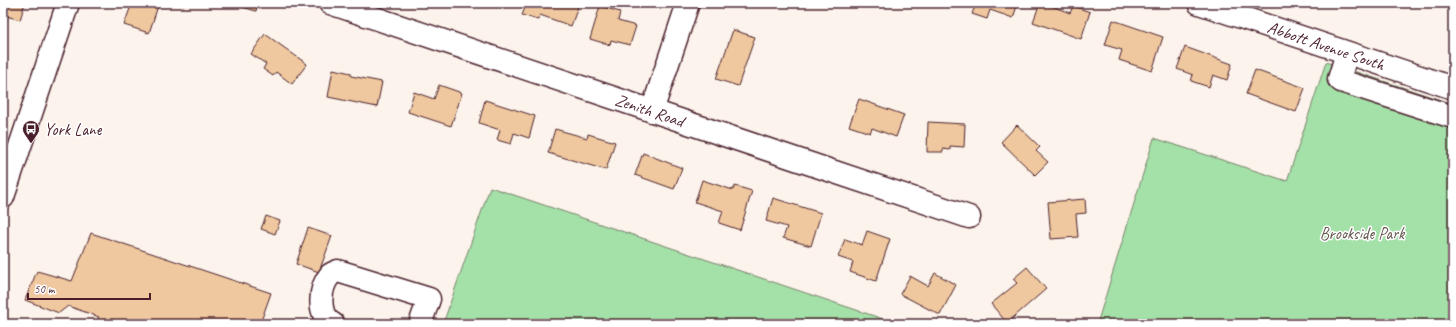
<svg xmlns="http://www.w3.org/2000/svg" width="1456" height="327" viewBox="0 0 1456 327" font-family="Caveat,sans-serif">
<rect width="100%" height="100%" fill="#fcf4ec"/>
<filter id="ink" filterUnits="userSpaceOnUse"><feTurbulence type="fractalNoise" baseFrequency=".025" numOctaves="2"/><feDisplacementMap in="SourceGraphic" scale="8" xChannelSelector="R" yChannelSelector="G"/><feConvolveMatrix kernelMatrix="1 2 1 2 8 2 1 2 1" color-interpolation-filters="sRGB"/></filter>
<g filter="url(#ink)">
<path fill="#a4e1a8" stroke="#77806a" d="M1326,62L1453,104V324H1097L1154,138L1287,181Z
M490,187L898,324H443Z"/>
<path fill="#efc89f" stroke="#4a1f2b" d="M3,3H25L20,20L3,15Z
M132,3H159L149,33L124,25Z
M233,3H258L256,11L232,4Z
M527,3H576L579,4L571,26L540,15L538,20L522,15Z
M968,3H1018L1013,18L990,10L987,19L972,14L975,6Z
M1040,3H1044L1070,13L1073,6L1090,12L1081,39L1033,22Z
M1439,3H1453V9L1439,5Z
M600,6L620,12L618,21L636,26L630,45L611,40L610,45L590,39Z
M1113,20L1163,37L1152,71L1119,60L1122,50L1105,45Z
M733,30L755,37L738,86L716,79Z
M265,34L307,64L292,84L276,72L273,76L263,69L266,64L251,54Z
M1185,47L1232,64L1227,80L1213,75L1209,87L1191,81L1193,75L1177,69Z
M333,69L351,73V76L382,82L377,107L328,97Z
M1255,70L1305,88L1296,112L1246,94Z
M439,85L462,93L451,126L408,112L414,92L434,99Z
M859,99L904,115L896,137L872,128L870,133L849,126Z
M485,100L535,116L529,138L514,133L511,144L497,140L500,130L479,123Z
M928,122L965,124L964,147L950,146V150L943,149V152H927Z
M1017,125L1040,147L1036,151L1048,162L1035,175L1001,142Z
M555,129L587,138L588,134L615,142L606,170L548,153Z
M643,153L682,168L674,189L635,175Z
M702,180L733,190L735,186L752,191L740,230L719,223L723,211L695,202Z
M773,198L821,213L811,246L783,238L787,227L766,221Z
M1085,199L1086,213L1076,214L1078,237L1051,239L1048,202Z
M266,216L280,221L275,234L261,229Z
M308,228L332,236L319,272L296,264Z
M867,231L890,239L876,281L850,272L853,262L838,257L845,239L862,245Z
M91,233L271,293L260,324H95L99,317L68,306L59,313L25,300L37,271L72,281Z
M1027,267L1046,289L1007,323L991,304L1017,283L1013,279Z
M935,273L956,285L940,315L900,294L910,276L928,286Z"/>
<g fill="none" stroke-linecap="round" stroke-linejoin="round">
<defs>
<g id="minor">
<path id="s1" d="M330,3L969,217"/>
<path id="s2" d="M1199,3L1453,88"/>
<path d="M1347,53L1339,79L1341,81L1453,117"/>
<path d="M652,111L688,3"/>
<path d="M3,197L68,3"/>
<path d="M333,324C317,316 319,288 330,275C332,273 336,272 338,271L429,299L420,324"/>
</g>
</defs>
<use href="#minor" stroke="#4a1f2b" stroke-width="25"/>
<use href="#minor" stroke="#fff" stroke-width="22"/>
</g>
</g>
<defs>
<symbol id="bus-pin" viewBox="-11 -11 22 30"><path d="M0 17L-7.5 6A9.5 9.5 0 1 1 7.5 6Z" fill="#4a1f2b" stroke="#fff"/><path d="M-5-6H5V4H4V6H2V4H-2V6H-4V4H-5ZM-3.5-4V0h7V-4ZM-3.5 1.2v1.5H-2V1.2ZM2 1.2v1.5H3.5V1.2Z" fill="#fff"/></symbol>
</defs>
<g fill-rule="evenodd">
<use href="#bus-pin" x="21" y="119" width="20" height="27"/>
</g>
<g text-anchor="middle" dominant-baseline="central" stroke-width="3" stroke-linejoin="round" paint-order="stroke">
<g font-size="17" fill="#4a1f2b" stroke="#fff">
<text stroke="none"><textPath href="#s2" startOffset="134">Abbott Avenue South</textPath></text>
<text stroke="none"><textPath href="#s1" startOffset="337">Zenith Road</textPath></text>
</g>
<g font-size="17" fill="#4a1f2b" stroke="#fff" text-anchor="start">
<text x="44" y="129">York Lane</text>
</g>
<g font-size="17" fill="#655950" stroke="#fff">
<text x="1362" y="233">Brookside Park</text>
</g>
</g>
<rect width="1456" height="327" fill="none" stroke="#fff" stroke-width="16"/>
<rect x="8" y="8" width="1440" height="311" fill="none" stroke="#4a1f2b" stroke-width="1.5" filter="url(#ink)"/>
<path d="M28 293v6h122v-6" fill="none" stroke="#4a1f2b" stroke-width="2"/>
<text x="34" y="293" font-size="12" fill="#4a1f2b" stroke="#ffffff" stroke-width="3" paint-order="stroke">50 m</text>
</svg>
